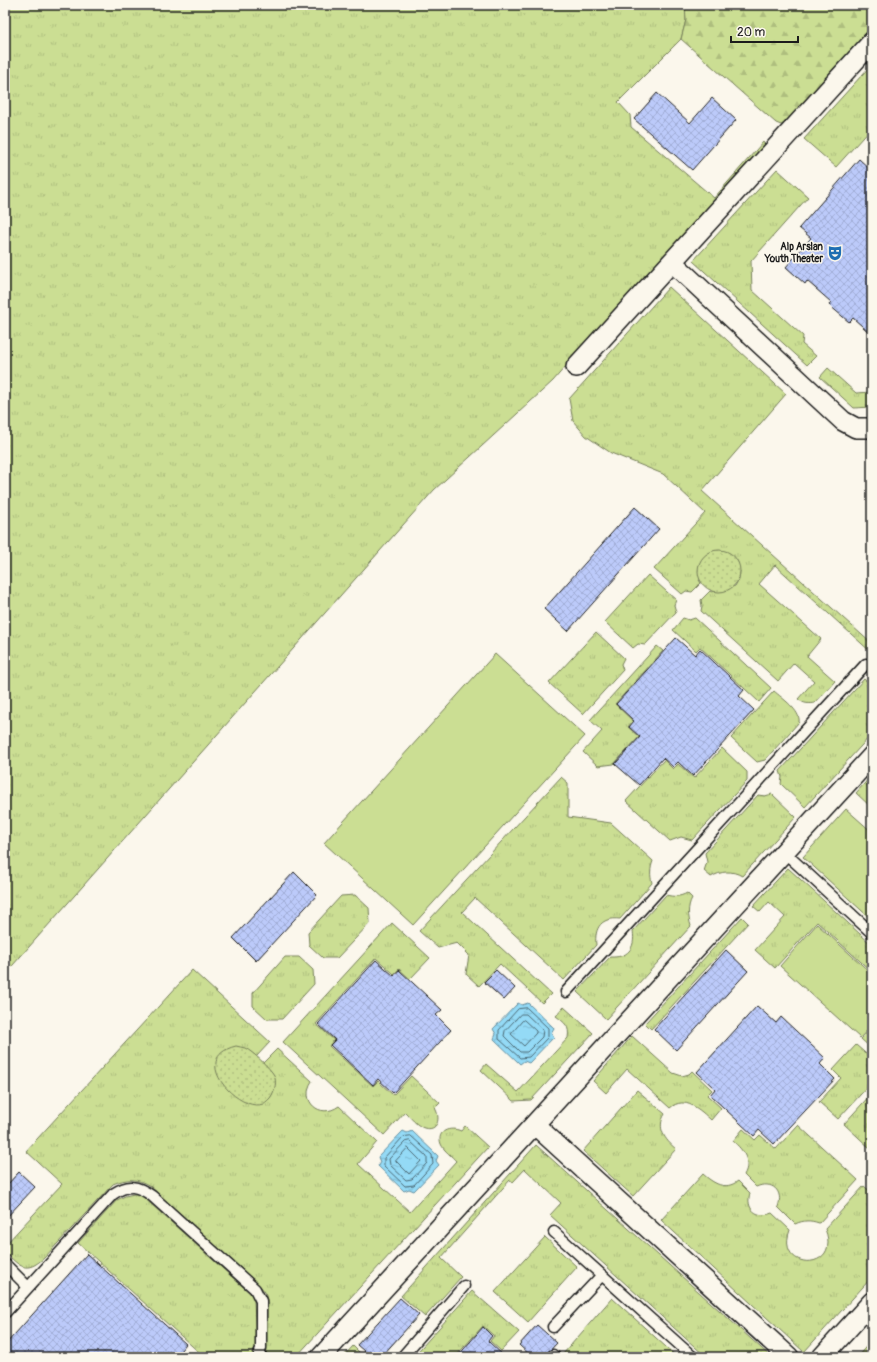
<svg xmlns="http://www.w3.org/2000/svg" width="877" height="1362" viewBox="0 0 877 1362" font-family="Pangolin,sans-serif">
<defs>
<pattern id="grass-tufts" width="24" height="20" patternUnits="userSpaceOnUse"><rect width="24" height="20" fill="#cbde93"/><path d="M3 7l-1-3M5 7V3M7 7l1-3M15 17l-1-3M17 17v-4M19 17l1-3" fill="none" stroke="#aebe7e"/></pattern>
<pattern id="forest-firs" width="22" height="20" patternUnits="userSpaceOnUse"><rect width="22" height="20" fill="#cbde93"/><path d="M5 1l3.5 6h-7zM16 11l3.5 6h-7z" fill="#aebe7e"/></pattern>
<pattern id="park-dots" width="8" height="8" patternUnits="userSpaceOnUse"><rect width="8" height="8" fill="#cbde93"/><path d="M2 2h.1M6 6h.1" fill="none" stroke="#aebe7e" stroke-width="1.8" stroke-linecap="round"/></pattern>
<pattern id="water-ripples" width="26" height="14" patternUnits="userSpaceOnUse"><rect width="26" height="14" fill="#94daf6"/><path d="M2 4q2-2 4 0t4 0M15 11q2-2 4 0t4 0" fill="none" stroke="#7fbad2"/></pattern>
<pattern id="building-cross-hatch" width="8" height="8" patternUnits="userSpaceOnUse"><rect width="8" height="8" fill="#bccafa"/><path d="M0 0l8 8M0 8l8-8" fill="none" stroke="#a1add6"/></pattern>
</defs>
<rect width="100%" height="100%" fill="#fbf7ec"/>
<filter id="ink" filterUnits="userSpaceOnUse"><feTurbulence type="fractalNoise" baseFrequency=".025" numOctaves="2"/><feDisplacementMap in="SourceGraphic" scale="8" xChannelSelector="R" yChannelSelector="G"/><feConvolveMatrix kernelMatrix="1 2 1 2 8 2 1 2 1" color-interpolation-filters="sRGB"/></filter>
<g filter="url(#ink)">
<path fill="url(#grass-tufts)" stroke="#747d58" d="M5,5H685L686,20L681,39L618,102L630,115L631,127L714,198L763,142L766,146L718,201L596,331L553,381L434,490L5,974Z
M872,64V127L836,167L804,139Z
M777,169L808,197L751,261L752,290L803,336L802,344L816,356L807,365L693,261Z
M669,287L786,394L702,491L872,644V653L775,565L759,584L821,639L807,656L835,681L815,703C808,704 804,704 798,699L814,681L794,663L778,681L701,611L702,606L701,600L710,591L712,592L735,586L739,579L740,571L699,580L701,583L692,592L686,591L682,594L654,569L705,513L663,474L611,453L586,436L573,421L569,399Z
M828,368L856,393L872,392V407L854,408L820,377Z
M648,575L676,600L674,605L676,612L645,645L638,644L633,648L605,622Z
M683,618L689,620L695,618L771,688L759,702L700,647L696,651L673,630Z
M596,632L624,658L621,664L623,670L583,714L549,683Z
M657,646L663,651L615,704L633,721L628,727L639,737L614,764L598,766L583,752L602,731L590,720Z
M864,679L872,686V734L805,807L781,784L782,777L780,771Z
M774,691C782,698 801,711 799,722L765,760L757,762L731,738Z
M722,748L747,772V781L692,840L681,837L670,841L626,801L664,760L673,769L678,764L694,778Z
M872,775V808L856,793Z
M561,777L568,783V817L611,823L653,861C650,869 650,875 652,883L620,919C602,917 594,927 596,945L564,980L475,898L462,912L551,994L542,1003L500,964L479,986L466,974L469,955L457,943L438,948L419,931Z
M772,794L796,817L742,876C732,870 721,871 711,877L704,871L707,862L705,853L758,795L765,796Z
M788,868L872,945V972L817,922L775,968L755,950L785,917L769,902L760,912L753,906Z
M687,893L692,898C687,907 688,917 691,926L606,1019L577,992L610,957C627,958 636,949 633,931L666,895C674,897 680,897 687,893Z
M355,895L369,908L370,923L337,958H323L309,945L308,932L341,896Z
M742,917L748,923L651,1029L645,1023Z
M392,923L430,958L410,979L399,969L394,974L376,958L316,1024L334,1040L329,1046L373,1086L378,1081L393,1095L411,1076L440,1103L435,1108C441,1118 438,1132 424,1128C417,1126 410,1117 405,1112L384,1135L283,1042Z
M285,957H299L313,970L314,984L282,1019H267L253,1006V993Z
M192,970L270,1042L256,1057L251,1052L270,1098C278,1084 275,1074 263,1063L277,1049L312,1081C299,1101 320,1120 339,1106L377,1142L358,1164L410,1212L456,1161C452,1156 444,1151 441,1144C436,1131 450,1126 461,1131L465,1126L488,1147L296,1357H266L267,1300L265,1292L260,1286L150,1186C137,1178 127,1178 113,1184L44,1258C26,1274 20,1267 5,1252V1245L62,1184L26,1151Z
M564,1007L593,1033L531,1100L514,1101L481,1070L486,1064L518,1092L568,1038C570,1026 565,1023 556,1016Z
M872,1027V1049L861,1039Z
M632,1036L673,1073L682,1076L689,1074L692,1071L712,1090L707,1095L721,1108L711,1120C700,1110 685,1095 670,1108L627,1069L606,1093L593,1081Z
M856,1045L872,1059V1082L838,1119L819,1102L841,1078L833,1070Z
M637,1090L665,1114C656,1128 665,1140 676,1149L633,1196L583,1151Z
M872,1093V1150L844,1124Z
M798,1125L858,1180L819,1223C810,1220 804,1220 795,1224L778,1207C784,1191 772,1180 756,1187L744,1175C752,1161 743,1150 733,1141L743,1129L755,1140L760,1135L776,1149Z
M536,1145L771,1357H706L550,1215L561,1203L525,1169L513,1182L510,1180L441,1258L461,1277L425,1317L401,1296Z
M703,1174C713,1183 725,1191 738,1181L750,1193C745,1209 757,1219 772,1213L790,1230C774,1272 843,1272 825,1229L864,1186L872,1193V1277L804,1352L661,1220Z
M134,1194L141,1195L252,1295L254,1300L256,1346L251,1357H201L202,1355L78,1243L117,1200L125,1196Z
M545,1237L577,1267L528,1322L495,1292Z
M472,1291L519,1332L501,1351L490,1341L494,1336L483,1326L455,1357H413Z
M612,1298L677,1357H567L563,1354Z
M872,1340V1357H857Z
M353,1346L364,1357H343Z"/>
<path fill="url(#forest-firs)" stroke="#747d58" d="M685,5H872V26L785,123L781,125L776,123L681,39L686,20Z"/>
<path fill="url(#park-dots)" stroke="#747d58" d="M698 571a21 21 0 1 1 42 0a21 21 0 1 1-42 0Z
M236,1046C239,1047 242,1047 245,1048C252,1051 270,1068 274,1075C277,1082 275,1089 272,1095C270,1099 266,1102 263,1104C239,1113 187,1058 236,1046Z"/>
<path fill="#cbde93" stroke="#747d58" d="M495,654L585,736L413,925L324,843Z
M846,809L872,832V920L803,857Z
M817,924L872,974V1025L860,1038L780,966Z"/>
<path fill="url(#water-ripples)" stroke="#648e9f" d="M518,1003L522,1005L528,1003L554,1028L551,1033L554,1037L529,1063L524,1061L520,1064L494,1039L496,1034L493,1029Z
M403,1131L407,1133L412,1131L438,1156L436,1161L439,1165L414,1191L409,1189L404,1191L378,1166L380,1162L378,1157Z"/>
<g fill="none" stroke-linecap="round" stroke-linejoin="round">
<path stroke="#4c6873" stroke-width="1" d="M527,1008L548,1028V1037L529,1057L520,1058L499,1039V1030L518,1009Z
M521,1014H526L543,1030L542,1037L527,1052H520L504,1036L505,1031Z
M524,1020L536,1031V1033L524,1046L511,1034L522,1021Z
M411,1136L432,1155L433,1164L414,1185L405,1186L384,1166V1158L403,1137Z
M410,1141L427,1157V1163L412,1179L406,1180L390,1165L389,1159L405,1142Z
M408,1148L421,1161L409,1174L396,1161Z"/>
</g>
<path fill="url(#building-cross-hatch)" stroke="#1c1c1c" d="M657,93L690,123L712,98L736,120L692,170L634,119Z
M859,159L871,170L872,169V335L853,318L849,322L829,305L831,302L807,281L805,284L786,267L811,238L799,228Z
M635,507L659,529L568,631L544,609Z
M676,638L695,655L700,649L744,690L739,696L754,710L693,776L678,762L673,767L663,758L639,785L615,764L640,737L629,727L634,721L616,704Z
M294,872L317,895L256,961L233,938Z
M726,950L748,971L676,1050L654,1029Z
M376,960L394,976L399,970L442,1010L436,1015L451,1030L393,1093L378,1079L373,1085L330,1045L335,1040L318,1024Z
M496,970L515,988L504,1000L484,982Z
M757,1006L776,1023L781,1017L825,1058L820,1064L835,1079L774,1144L759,1130L754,1136L710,1095L715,1089L697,1072Z
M19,1172L35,1187L5,1219V1187Z
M87,1254L186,1344L175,1357H6L5,1356V1345Z
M400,1298L419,1315L381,1357H371L357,1345Z
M537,1325L557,1343L544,1357H532L519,1345Z
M483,1327L492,1336L488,1341L505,1357H457Z"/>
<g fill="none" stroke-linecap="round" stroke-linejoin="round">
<defs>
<path id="lane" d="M784,852L872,933
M566,992L866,664
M554,1232L693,1357
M5,1264L28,1287
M5,1313L113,1194C128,1184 137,1185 152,1196L255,1289L261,1301V1348L259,1357
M553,1327L602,1275
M553,1355L555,1357
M402,1357L464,1286"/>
<path id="street" d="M672,262L843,421L856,428H872
M576,367L872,42
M535,1125L789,1357
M321,1357C505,1157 688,956 872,756
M822,1357L872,1302"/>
</defs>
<use href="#lane" stroke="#1c1c1c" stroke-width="13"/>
<use href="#street" stroke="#1c1c1c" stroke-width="22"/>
<use href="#lane" stroke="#fbf7ec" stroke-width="10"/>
<use href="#street" stroke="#fbf7ec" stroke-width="19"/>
</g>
</g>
<defs>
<symbol id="theatre-bare" viewBox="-9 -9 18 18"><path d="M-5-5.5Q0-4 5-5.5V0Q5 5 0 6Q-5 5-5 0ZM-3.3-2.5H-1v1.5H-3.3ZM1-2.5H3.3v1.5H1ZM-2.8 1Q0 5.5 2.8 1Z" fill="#1f6fb2" stroke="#fbf7ec" stroke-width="2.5" paint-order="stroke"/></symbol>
</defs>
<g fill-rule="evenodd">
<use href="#theatre-bare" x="824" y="242" width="22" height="22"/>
</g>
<g text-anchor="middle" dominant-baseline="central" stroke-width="3" stroke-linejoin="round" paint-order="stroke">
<g font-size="10" font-weight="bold" fill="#1c1c1c" stroke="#fbf7ec" text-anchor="end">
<text x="823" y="247">Alp Arslan<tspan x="823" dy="12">Youth Theater</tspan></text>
</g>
</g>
<rect width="877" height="1362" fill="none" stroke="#fbf7ec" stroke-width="20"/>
<rect x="10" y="10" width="857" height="1342" fill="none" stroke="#1c1c1c" stroke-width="1.5" filter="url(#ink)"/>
<path d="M731 36v6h67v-6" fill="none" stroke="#1c1c1c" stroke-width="2"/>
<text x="737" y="36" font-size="12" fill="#1c1c1c" stroke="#fbf7ec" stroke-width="3" paint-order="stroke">20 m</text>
</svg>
